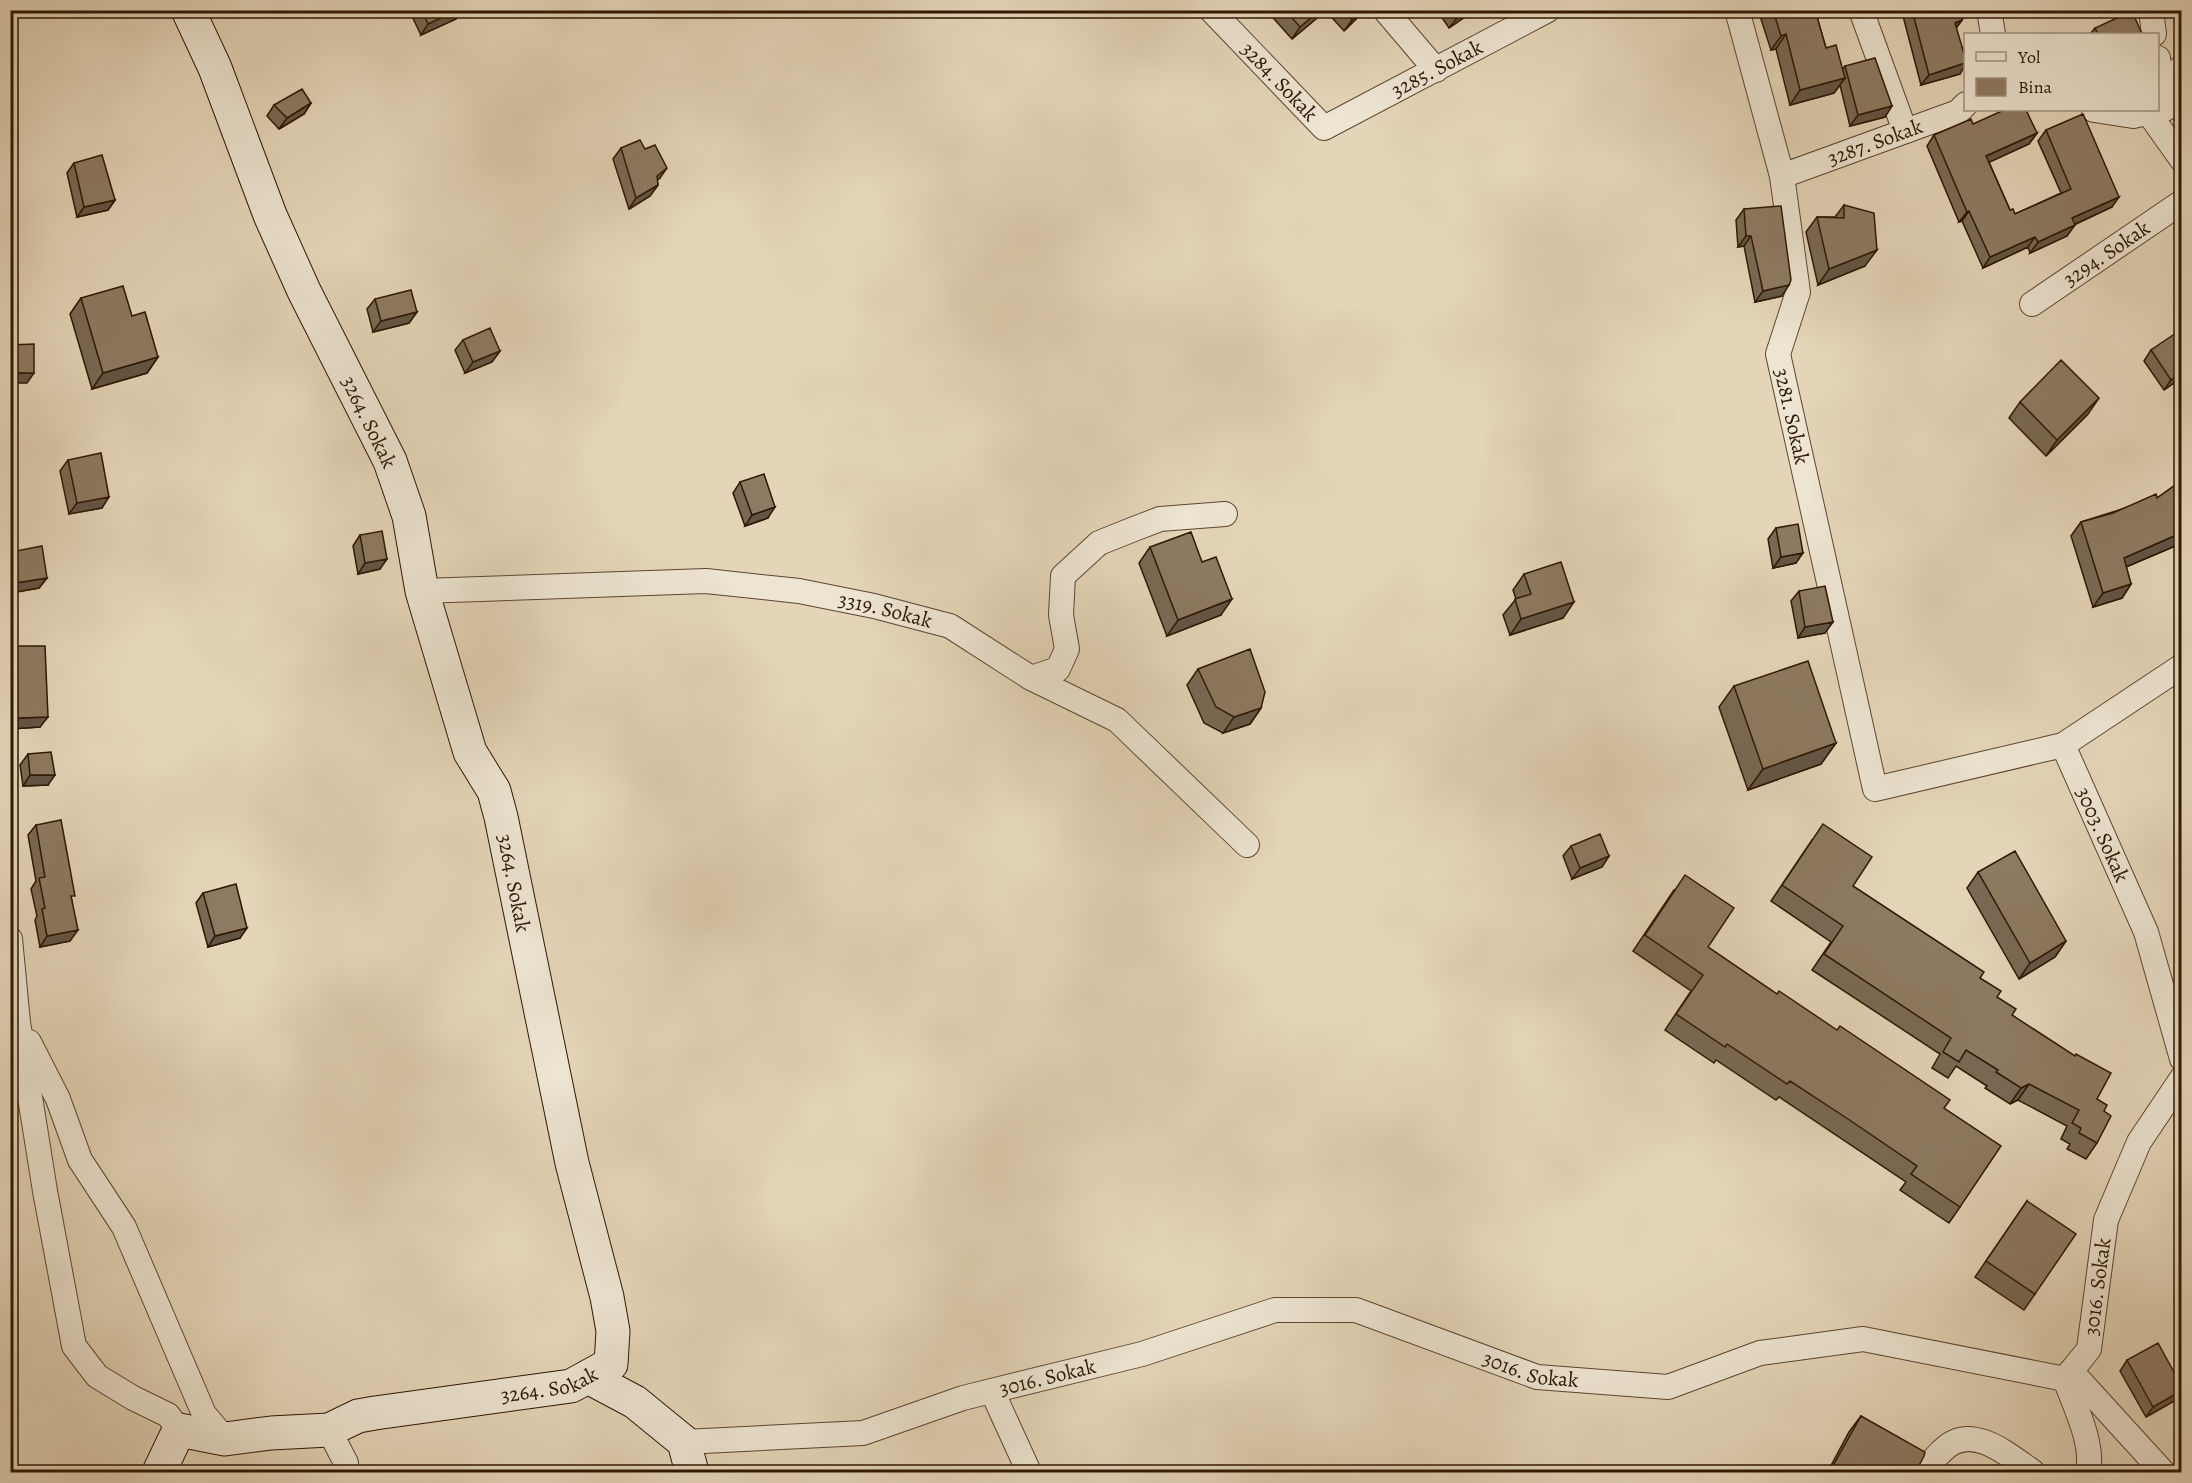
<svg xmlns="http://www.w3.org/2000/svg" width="2192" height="1483" viewBox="0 0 2192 1483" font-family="Alegreya,serif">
<rect width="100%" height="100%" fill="#e4d5b8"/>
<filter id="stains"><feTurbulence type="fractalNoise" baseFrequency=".00333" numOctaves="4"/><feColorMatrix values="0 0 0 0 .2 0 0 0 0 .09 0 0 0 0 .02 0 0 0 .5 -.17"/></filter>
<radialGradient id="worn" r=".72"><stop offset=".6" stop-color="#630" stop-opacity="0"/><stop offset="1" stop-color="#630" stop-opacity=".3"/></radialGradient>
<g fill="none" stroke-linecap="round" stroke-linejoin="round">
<defs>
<g id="street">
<path id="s1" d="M1211,10L1324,128L1548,10"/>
<path d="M1385,10L1436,70"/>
<path id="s2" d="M1737,10L1782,176L1798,292L1778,354L1875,789L2063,745L2182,666"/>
<path d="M1861,10L1905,131"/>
<path d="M1989,10L1993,34"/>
<path d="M2151,10L2154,34"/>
<path d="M2161,85L2182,67"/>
<path d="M2094,110L2133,116L2165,109L2158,58"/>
<path d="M2148,112L2182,160"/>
<path id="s3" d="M1782,176L1958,112L1966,104"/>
<path id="s4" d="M2032,304L2182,202"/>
<path id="s5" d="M422,591L706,581L799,591L874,606L950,626L1031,678L1058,669L1067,649L1061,615L1063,576L1099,543L1134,529L1160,519L1225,514"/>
<path d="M1031,678L1117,720L1247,845"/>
<path id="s6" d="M2063,745L2146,932L2182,1059"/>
<path d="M10,939L18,1022L45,1191L74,1346L97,1376L133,1398L168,1415L179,1430"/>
<path d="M29,1042L58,1099L80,1160L124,1227L204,1414L225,1439"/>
<path d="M2071,1371L2163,1472"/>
<path d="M2065,1379C2075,1407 2094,1443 2088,1472"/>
<path d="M992,1391L1029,1472"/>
<path d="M329,1430L346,1463V1472"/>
<path id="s7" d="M684,1442L863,1433L963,1398L1142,1354L1275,1310H1356L1537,1377L1668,1387L1760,1353L1863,1339L2065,1379L2089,1349L2106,1220L2139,1142L2182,1078"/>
<path d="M1927,1472C1930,1462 1935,1458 1943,1450C1971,1422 2007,1454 2033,1472"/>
</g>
<g id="secondary">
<path d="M588,1377L635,1402L684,1442L692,1472"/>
<path id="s8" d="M159,1472L179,1430L225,1439L271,1433L329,1430L358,1416L375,1413L571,1386L611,1364L613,1331L607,1297L572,1163L501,817L494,791L470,752L422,591L409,516L390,461L304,291L270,215L215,68L188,10"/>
</g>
</defs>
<use href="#street" stroke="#5c4631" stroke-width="26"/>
<use href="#secondary" stroke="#2e1704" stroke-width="35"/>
<use href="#street" stroke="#ede4d1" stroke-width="24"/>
<use href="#secondary" stroke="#ede4d1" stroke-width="33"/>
</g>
<path fill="#796954" stroke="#2e1704" stroke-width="1.5" d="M409,10H461L456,19L421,35Z
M1266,10H1322L1317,18L1292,39Z
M1325,10H1365L1344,31Z
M1437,10H1475L1449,28Z
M1758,10H1815L1826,48L1842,70L1845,66L1885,117L1850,126L1840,85L1834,93L1790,105L1776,49L1771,50Z
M1906,10H1959L1962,20L1956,28L1960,74L1921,85L1903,16Z
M2095,28L2142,34H2090Z
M2181,84V93L2178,89Z
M311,103L304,114L279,129L267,116L274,105Z
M1973,124L2037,133L2029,144L1989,162L2010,210L2015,214L2061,193L2038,141L2046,130L2112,207L2074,225L2067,236L2030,253L2028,247L1983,268L1962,221L1959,222L1927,146L1934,135Z
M621,148L660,178L657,180L658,185L650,196L629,209L613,159Z
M74,163L115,200L108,210L77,217L67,173Z
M1844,205L1865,266L1818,285L1806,232L1817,217H1835Z
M1744,209L1782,296L1755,302L1744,246L1738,247L1736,220Z
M81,298L132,316L158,357L147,373L92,389L70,314Z
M375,299L417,312L409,323L373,332L367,309Z
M463,340L500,351L492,362L465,373L455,350Z
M2151,350L2181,378L2164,390L2144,361Z
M2020,402L2088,414L2046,456L2009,418Z
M68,460L102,508L69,514L60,471Z
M2181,481V546L2180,544L2126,567L2131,584L2122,598L2093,607L2071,536L2081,522L2157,498Z
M740,482L768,518L745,526L733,493Z
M1776,528L1796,563L1773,568L1768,539Z
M360,535L380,569L358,574L353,546Z
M1150,547L1221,615L1167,636L1139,563Z
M11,552L47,578L39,588L10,593Z
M1524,574L1563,618L1510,635L1503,615L1516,599L1513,590Z
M1799,591L1825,633L1798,638L1791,601Z
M16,646L40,727L11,729L10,654Z
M1198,669L1261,708L1250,724L1223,733L1204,723L1187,685Z
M1734,686L1836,743L1821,764L1748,790L1719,707Z
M28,754L48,785L23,786L20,765Z
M36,825L72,900L70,941L40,947L35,920L37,916L31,889L36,881L28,835Z
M1812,840L1853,886L1980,978L1997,997L2012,1015L2097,1099L2104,1111L2097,1143L2086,1159L2067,1149L2070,1144L2061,1139L2067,1126L2018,1100L2010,1104L1985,1088L1987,1086L1956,1066L1948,1078L1932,1068L1940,1054L1812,970L1831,942L1771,901Z
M1571,846L1609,856L1602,867L1572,879L1563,856Z
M1978,872L2066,941L2055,957L2019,979L1967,888Z
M1674,890L1708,947L1944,1108L1960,1207L1949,1223L1900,1190L1906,1182L1779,1097L1776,1100L1716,1060L1714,1063L1665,1030L1691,991L1633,951Z
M203,893L240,938L208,947L196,903Z
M2027,1201L2035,1294L2024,1310L1975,1277Z
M2127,1360L2176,1400L2146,1417L2120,1371Z
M1861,1416L1915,1473H1827L1849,1432Z"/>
<path fill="#635545" stroke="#2e1704" stroke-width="1.5" d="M457,10H461L456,19L421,35L428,24Z
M1320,10H1322L1317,18L1292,39L1300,27Z
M1362,10H1365L1344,31L1352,20Z
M1467,10H1475L1449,28L1457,18Z
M1962,20L1954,31L1955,23Z
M1786,34L1776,49L1771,50L1781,36Z
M1965,63V65L1960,74L1921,85L1929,75Z
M1845,78L1834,93L1790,105L1800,90Z
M311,103L304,114L279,129L287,118Z
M1892,106L1885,117L1850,126L1858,115Z
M2037,133L2029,144L1979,167L1986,156Z
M667,168L660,178L650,187L657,176Z
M658,185L650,196L629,209L636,198Z
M2119,197L2112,207L2064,229L2072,218Z
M115,200L108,210L77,217L84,207Z
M1969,211L1962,221L1959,222L1967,212Z
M2075,225L2067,236L2030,253L2038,242Z
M1746,236H1751L1744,246L1738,247Z
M2035,237L2028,247L1983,268L1990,257Z
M1877,250L1865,266L1818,285L1829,269Z
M1789,285L1782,296L1755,302L1763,291Z
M417,312L409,323L373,332L381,321Z
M500,351L492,362L465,373L473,362Z
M158,357L147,373L92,389L103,373Z
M10,373H34L27,383H10Z
M2181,373V378L2164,390L2171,380Z
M2099,398L2088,414L2046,456L2057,440Z
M109,497L102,508L69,514L77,503Z
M775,507L768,518L745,526L752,515Z
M2181,533V541L2180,544L2114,572L2124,558Z
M1803,553L1796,563L1773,568L1781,557Z
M387,559L380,569L358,574L365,563Z
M47,578L39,588L10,593V590L15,583Z
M2131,584L2122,598L2093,607L2103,593Z
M1232,599L1221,615L1167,636L1178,620Z
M1574,602L1563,618L1510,635L1521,619Z
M1833,622L1825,633L1798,638L1805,627Z
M1261,708L1250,724L1223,733L1234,717Z
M48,717L40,727L11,729L18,718Z
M1836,743L1821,764L1748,790L1763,769Z
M30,775H55L48,785L23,786Z
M1609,856L1602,867L1572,879L1580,868Z
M247,928L240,938L208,947L215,936Z
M78,930L70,941L40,947L47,936Z
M2066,941L2055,957L2019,979L2030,963Z
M2029,1084L2018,1100L2010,1104L2021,1088Z
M2181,1391V1393L2176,1400L2146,1417L2153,1407Z"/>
<path fill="#8d7a62" stroke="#2e1704" stroke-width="1.5" d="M422,10H457L428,24Z
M1285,10H1320L1300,27Z
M1343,10H1362L1352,20Z
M1452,10H1467L1457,18Z
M1773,10H1815L1826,48L1836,45L1845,78L1800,90L1786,34L1781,36Z
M1912,10H1959L1962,20L1955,23L1965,57V63L1929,75Z
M2132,11L2142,34H2098L2095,28Z
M1875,58L1892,106L1858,115L1845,66Z
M302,89L311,103L287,118L274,105Z
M2004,110H2026L2037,133L1986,156L2010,210L2013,209L2015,214L2071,189L2046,130L2083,114L2119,197L2072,218L2075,225L2038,242L2035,237L1990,257L1969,211L1967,212L1934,135L1971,119L1973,124Z
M640,140L645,149L655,145L667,168L657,176L658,185L636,198L621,148Z
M102,155L115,200L84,207L74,163Z
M1844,205L1874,213L1877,250L1829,269L1817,217L1844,218Z
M1781,206L1791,280L1789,285L1763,291L1751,236H1746L1744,209Z
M123,286L132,316L145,312L158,357L103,373L81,298Z
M411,290L417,312L381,321L375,299Z
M490,328L500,351L473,362L463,340Z
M2179,331L2181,335V373L2171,380L2151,350Z
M34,344V373H10V345Z
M2061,360L2099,398L2057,440L2020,402Z
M101,453L109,497L77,503L68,460Z
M764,474L775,507L752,515L740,482Z
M2181,481V533L2124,558L2131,584L2103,593L2081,522L2113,513L2156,494L2157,498Z
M1798,524L1803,553L1781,557L1776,528Z
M382,531L387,559L365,563L360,535Z
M1191,532L1202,562L1216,557L1232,599L1178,620L1150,547Z
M42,546L47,578L15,583L11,552Z
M1561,562L1574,602L1521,619L1515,599L1531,594L1524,574Z
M1825,586L1833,622L1805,627L1799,591Z
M16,646H45L48,717L18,718L13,693H16Z
M1250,649L1265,692L1261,708L1234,717L1216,707L1198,669Z
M1808,661L1836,743L1763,769L1734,686Z
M51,752L55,775H30L28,754Z
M61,820L75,896H71L78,930L47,936L42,909L45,908L39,878L45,877L36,825Z
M1823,824L1872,857L1853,886L1984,972L1980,978L2001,991L1997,997L2016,1009L2012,1015L2075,1056L2076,1054L2111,1073L2097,1099L2107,1105L2104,1111L2111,1116L2097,1143L2079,1133L2081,1128L2072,1123L2079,1110L2029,1084L2021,1088L1996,1072L1998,1070L1966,1050L1959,1062L1943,1052L1951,1038L1824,954L1843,926L1782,885Z
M1600,834L1609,856L1580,868L1571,846Z
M2015,851L2066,941L2030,963L1978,872Z
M1685,875L1734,908L1708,947L1777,994L1779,991L1837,1030L1840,1026L1950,1100L1944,1108L2001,1146L1960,1207L1911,1174L1917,1166L1848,1119L1790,1081L1787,1084L1727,1044L1725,1047L1676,1014L1703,975L1645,935Z
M236,884L247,928L215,936L203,893Z
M2027,1201L2076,1234L2035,1294L1986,1261Z
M2158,1343L2181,1385V1391L2153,1407L2127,1360Z
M1861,1416L1925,1452L1924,1456L1915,1473H1848L1834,1464Z"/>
<g text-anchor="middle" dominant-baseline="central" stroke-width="6" stroke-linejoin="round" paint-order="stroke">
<g font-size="21" fill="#2e1704" stroke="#ede4d1">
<text stroke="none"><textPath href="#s1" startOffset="291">3285. Sokak</textPath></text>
<text stroke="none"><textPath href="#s1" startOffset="99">3284. Sokak</textPath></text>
<text stroke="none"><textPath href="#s3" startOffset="99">3287. Sokak</textPath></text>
<text stroke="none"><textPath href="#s4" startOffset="90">3294. Sokak</textPath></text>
<text stroke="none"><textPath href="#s2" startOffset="418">3281. Sokak</textPath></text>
<text transform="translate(369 422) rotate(64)">3264. Sokak</text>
<text stroke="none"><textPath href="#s5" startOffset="466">3319. Sokak</textPath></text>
<text stroke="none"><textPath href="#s6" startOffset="98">3003. Sokak</textPath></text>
<text transform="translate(514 883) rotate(79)">3264. Sokak</text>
<text stroke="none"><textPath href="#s7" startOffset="1524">3016. Sokak</textPath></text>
<text stroke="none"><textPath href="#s7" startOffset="876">3016. Sokak</textPath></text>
<text stroke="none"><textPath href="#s7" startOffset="372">3016. Sokak</textPath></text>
<text stroke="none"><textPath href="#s8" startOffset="424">3264. Sokak</textPath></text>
</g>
</g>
<rect width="2192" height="1483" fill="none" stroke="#e4d5b8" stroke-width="36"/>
<rect x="12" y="12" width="2168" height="1459" fill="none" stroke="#2e1704" stroke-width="3"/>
<rect x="18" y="18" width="2156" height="1447" fill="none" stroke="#2e1704" stroke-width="1.5"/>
<rect x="1964" y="33" width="195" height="78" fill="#ede4d1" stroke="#a1927f" stroke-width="1.5"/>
<rect x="1976" y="52" width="30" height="9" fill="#ede4d1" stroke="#a1927f" stroke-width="1.5"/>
<text x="2018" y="63" font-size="18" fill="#2e1704">Yol</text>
<rect x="1976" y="78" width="30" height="18" fill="#8d7a62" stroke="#a1927f" stroke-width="1.5"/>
<text x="2018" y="93" font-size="18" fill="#2e1704">Bina</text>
<rect width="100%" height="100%" filter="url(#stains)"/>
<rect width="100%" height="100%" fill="url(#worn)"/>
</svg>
